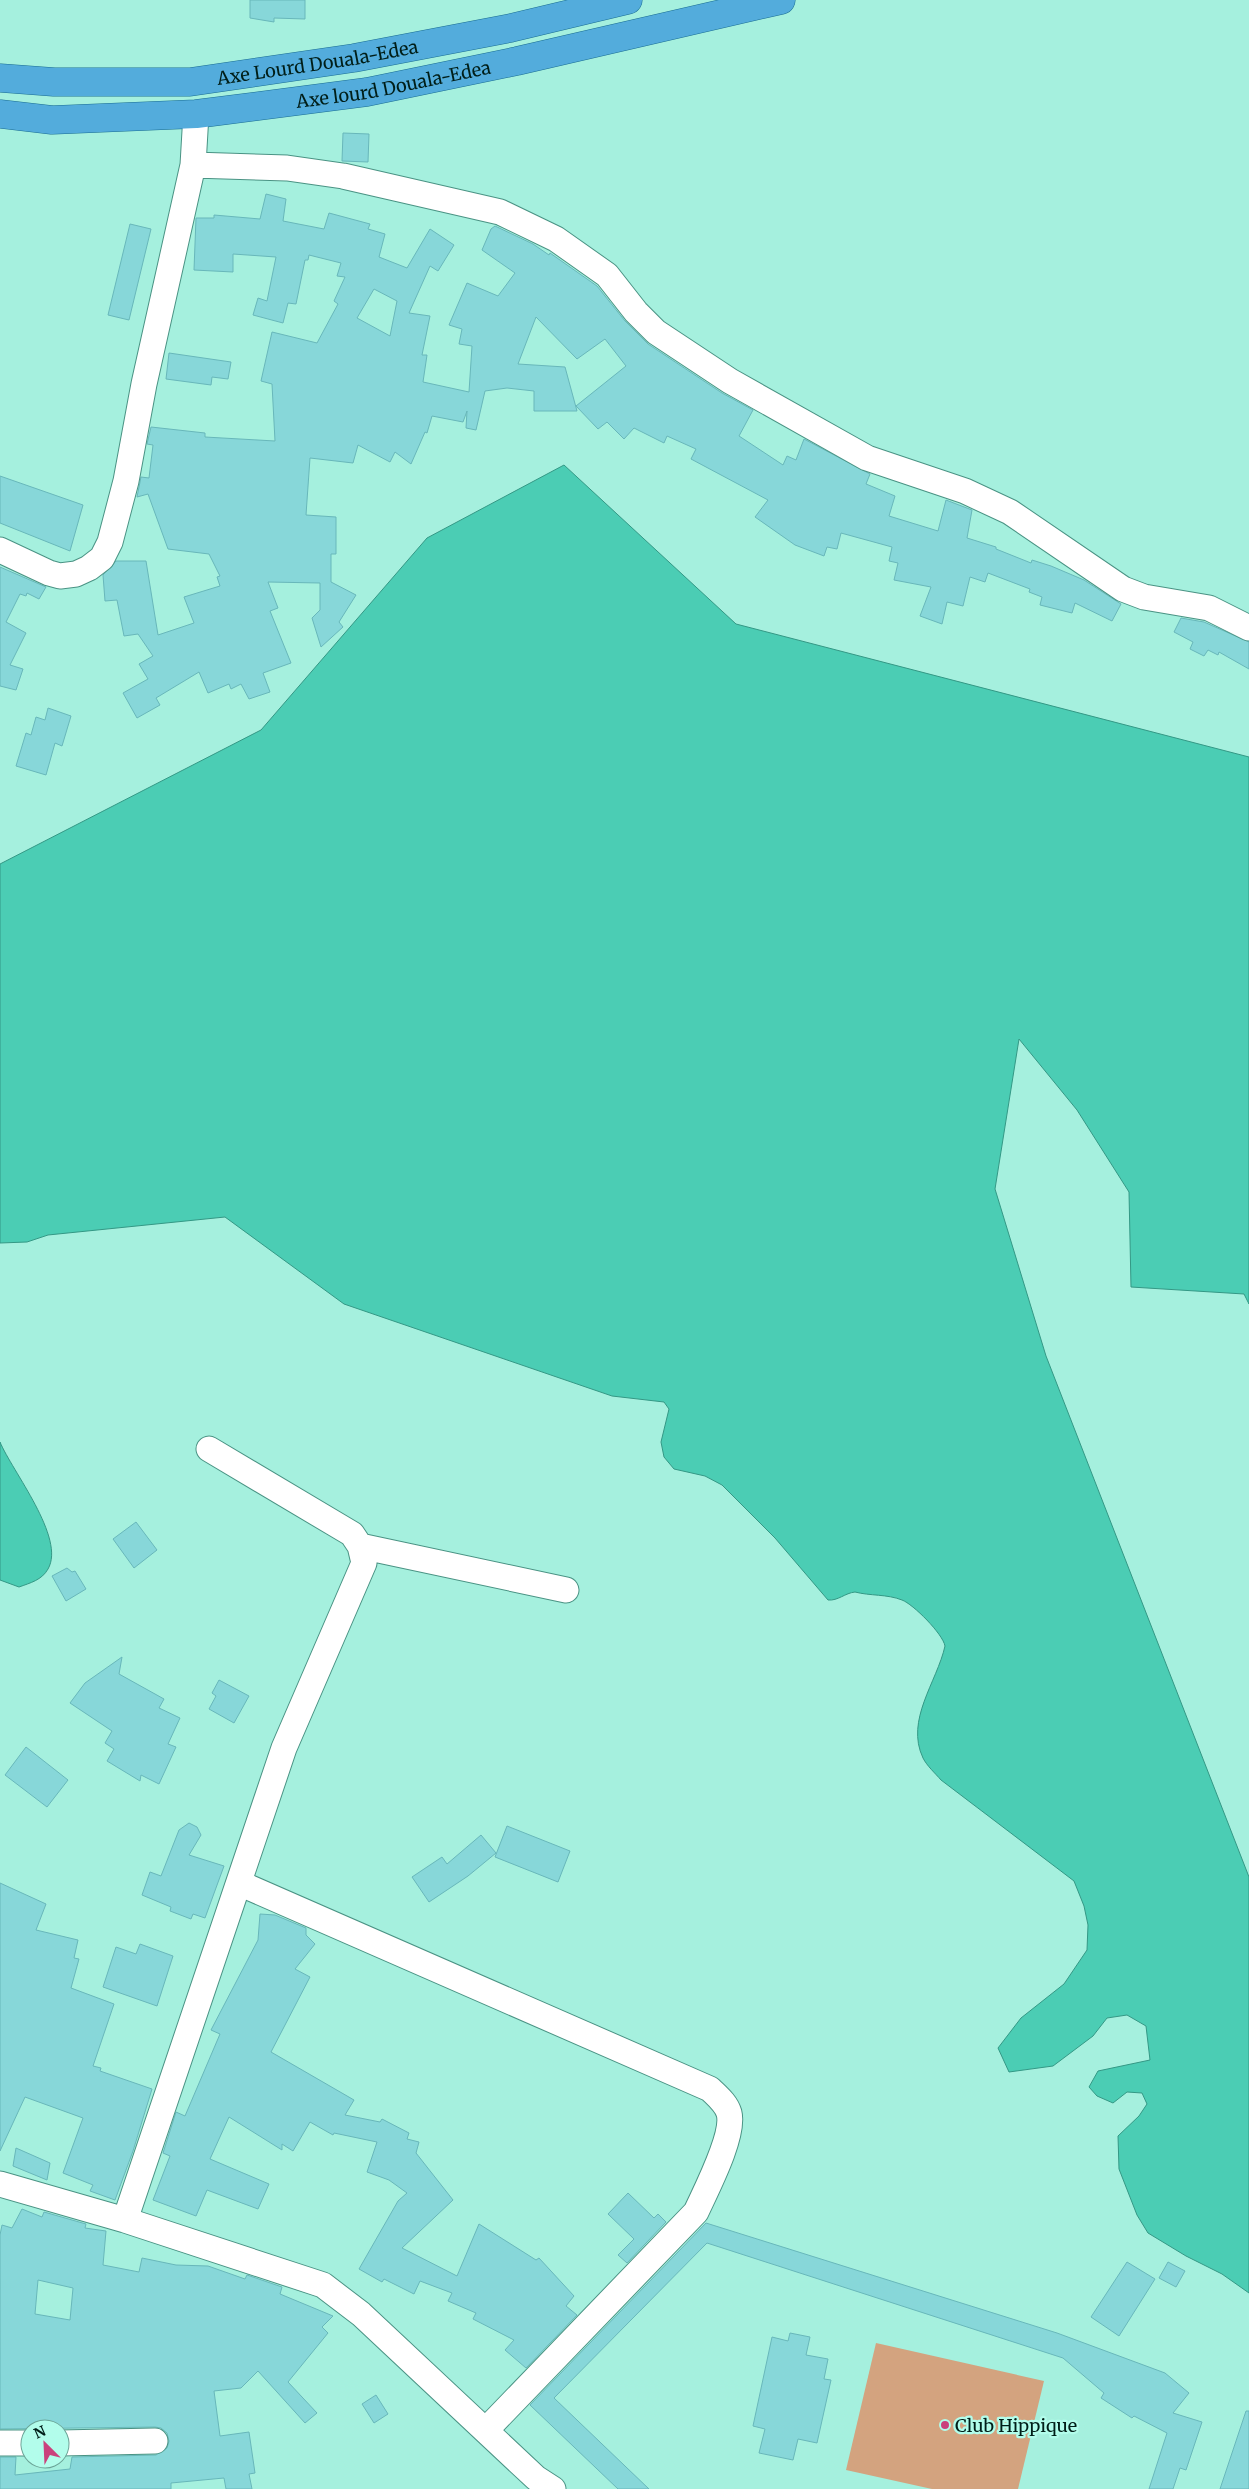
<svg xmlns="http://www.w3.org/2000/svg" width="1249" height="2489" viewBox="0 0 1249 2489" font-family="Merriweather,serif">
<rect width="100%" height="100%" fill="#a5f0de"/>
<path fill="#d3a37f" d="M876,2343L1044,2381L1018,2489H932L846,2470Z"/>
<path fill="#4bcdb4" stroke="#349885" d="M564,465L736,624L1249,757V1304L1244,1294L1131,1287L1129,1192L1077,1110L1019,1039L995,1189L1046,1356L1249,1877V2293L1222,2274L1186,2256L1148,2233L1137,2215L1119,2169L1118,2136L1139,2116L1147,2104L1142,2093L1127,2092L1113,2103L1097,2096L1089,2087L1098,2071L1150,2060L1146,2026L1127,2015L1107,2018L1093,2036L1053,2066L1009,2072L998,2048L1021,2018L1064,1984L1087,1950L1088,1925L1084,1906L1074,1881L941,1780C935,1773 927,1766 923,1758C905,1720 937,1682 945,1646C943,1634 913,1604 902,1600C887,1594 870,1596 855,1592C845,1593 838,1601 828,1600L775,1538L722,1485L705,1476L674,1469L664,1457L661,1442L669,1409L664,1402L612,1396L344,1304L225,1217L48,1235L27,1242L0,1243V864L261,730L427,538Z
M0,1442C12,1471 66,1538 48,1569C42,1580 30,1583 19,1587L0,1580Z"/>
<path fill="#87d7d9" stroke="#68b7ba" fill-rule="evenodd" d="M250,0H305V19L274,18V22L250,18Z
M343,133L369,134L368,162L342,161Z
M266,194L286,199L283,221L324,229L329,213L370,224L368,229L385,234L379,257L407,268L430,229L454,245L438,271L430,266L409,313L430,316L422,355H427L423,382L469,392L472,346L459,344L462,329L449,325L467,283L498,296L515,273L482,250L491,229L495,226L533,244L549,255L550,253L597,286L625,321L648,344L722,393L753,410L739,436L783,465L787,456L796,460L804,439L870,474L866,484L895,496L889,516L938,531L946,500L972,510L967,538L996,547V549L1031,563L1032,560L1051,566L1084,580L1121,604L1112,621L1075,603L1072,613L1040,605L1042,597L1029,592L1030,589L988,573L985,582L970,577L963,606L947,602L942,624L920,616L931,587L894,580L898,563L889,561L892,547L841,533L837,549L827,547L824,556L795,545L755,517L768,500L691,459L696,449L667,436L664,443L634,428L624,439L607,422L598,429L576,406L626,366L605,339L577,359L536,317L518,364L565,367L577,411H534V391L507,388L485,391L476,430L466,428L467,411L463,422L432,416L427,433L425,432L411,464L395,452L390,462L358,445L353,463L310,458L306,515L336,517V554H331V582L356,595L339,622L343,627L321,647L312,618L320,610V583L268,582L278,608L270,611L291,663L263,673L270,692L249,699L241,684L231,689L229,684L208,693L199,672L156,698L160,705L137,718L123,693L148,679L139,664L153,656L138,634L124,636L117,600L105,601L103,575L116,561H146L158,635L194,623L184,597L220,586L217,577L220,576L209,554L168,549L148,494L137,497L141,477L149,478L153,445L147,444L151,427L205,433V437L275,441L272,384L261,381L272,332L317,343L338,304L334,301L345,277L337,276L341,263L309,255L308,260H305L296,304L288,303L283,323L253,315L258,298L267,301L276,257L233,254V272L194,270L196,218H214V215L260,219ZM374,289L397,301L390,336L357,318Z
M130,224L151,229L129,320L108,315Z
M169,353L231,362L228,379L212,377L211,385L166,379Z
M0,476L83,505L70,551L0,523Z
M0,567L46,587L39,599L27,593L26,596L20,594L6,622L26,633L10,665L23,669L16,690L0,686Z
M1181,618L1204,622L1249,642V669L1219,652L1218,655L1208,650L1204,656L1190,649L1193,642L1174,632Z
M48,708L71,716L62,746L55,743L46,775L16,766L26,733L31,735L36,717L45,720Z
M136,1522L157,1550L134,1568L113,1539Z
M67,1568L72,1572L75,1571L86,1589L66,1601L52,1576Z
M122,1657L119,1674L164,1699L159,1708L180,1718L168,1744L176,1747L159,1784L141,1775L140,1781L107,1761L114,1749L105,1743L112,1731L70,1703L85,1683Z
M219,1680L249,1696L234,1723L209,1709L216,1696L212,1693Z
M26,1747L68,1780L47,1807L5,1775Z
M189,1823L197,1827L201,1835L189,1855L224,1866L205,1918L193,1914L191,1919L170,1911L171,1907L142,1895L150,1872L161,1876L179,1830Z
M507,1826L570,1851L558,1882L495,1857Z
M481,1835L496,1853L468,1876L429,1902L412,1877L442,1857L447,1864Z
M0,1883L46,1904L36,1930L78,1940L74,1958L79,1959L71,1988L114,2004L93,2066L101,2068L100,2071L152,2089L133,2151L115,2200L90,2191L93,2185L63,2173L83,2118L25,2097L0,2151Z
M260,1914L275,1915L306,1928V1935L315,1944L295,1969L310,1977L271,2052L354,2100L345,2115L380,2122L382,2119L409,2133L407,2139L419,2142L416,2153L453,2200L402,2248L457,2276L479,2224L536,2260L539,2258L574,2296L566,2306L577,2315L526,2368L505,2350L514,2340L473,2319L476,2313L448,2301L452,2293L420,2281L414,2294L384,2279L382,2282L359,2269L398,2201L407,2193L389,2180L367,2172L377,2142L334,2133L333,2135L310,2122L293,2151L282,2144V2150L229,2117L210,2159L269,2184L258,2209L207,2190L196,2216L153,2200L170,2156L163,2153L176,2112L185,2116L220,2034L211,2030L258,1940Z
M140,1944L173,1956L157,2006L103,1987L116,1947L136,1954Z
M16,2148L50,2163L47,2180L13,2166Z
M628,2193L654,2218L658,2214L666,2222L627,2263L618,2255L634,2239L608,2214Z
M22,2209L42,2217L44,2212L86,2224L85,2228L106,2231L103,2265L139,2272L142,2258L176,2265L208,2266L245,2279L247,2275L282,2287L280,2294L333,2316L322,2327L328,2333L288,2382L317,2413L305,2423L258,2371L241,2388L214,2391L220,2436L249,2432L255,2473L249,2474L252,2489H226L224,2478L171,2483V2489H0V2457H16L15,2475L70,2469L72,2457L156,2455L167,2448L169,2441L167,2433L161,2428L155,2427L0,2429V2235L2,2225L12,2228ZM38,2280L73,2288L70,2320L35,2314Z
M706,2223L1057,2333L1165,2373L1189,2393L1173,2413L1202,2422L1186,2470L1180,2468L1173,2489H1149L1167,2433L1134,2416L1132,2418L1101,2398L1104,2393L1063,2358L707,2243L554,2398L649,2489H618L530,2405Z
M1127,2262L1155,2279L1119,2336L1091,2317Z
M1168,2262L1185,2271L1176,2287L1159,2278Z
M790,2333L810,2337L806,2355L828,2359L824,2379L831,2380L817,2443L798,2439L793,2460L759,2453L765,2429L753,2426L772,2337L788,2341Z
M376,2395L388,2414L374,2423L362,2404Z
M1246,2411H1249V2489H1220Z"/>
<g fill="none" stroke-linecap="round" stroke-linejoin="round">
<defs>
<path id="minor" d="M193,165L287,168L343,176L500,212L556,239L607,275L636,312L656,332L730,381L867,458L965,491L1010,512L1123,589L1144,597L1209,608L1249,628
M0,550L49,573L60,576L76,574L89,568L102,558L110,542L126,481L144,384L193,165L196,114
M360,1546L566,1590
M239,1883L710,2089C717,2096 726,2103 729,2113C735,2135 706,2190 696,2212L486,2430
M0,2184L125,2220L323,2285L361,2314L536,2478L553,2489
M125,2220L284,1748L364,1563L360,1546L352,1534L209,1449
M0,2443H30
M60,2443L155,2441"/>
<g id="trunk">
<path id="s1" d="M0,78L54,82H190L354,58L511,28L628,0"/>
<path id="s2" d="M0,114L52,120L196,114L367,92L517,61L781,0"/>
</g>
</defs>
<use href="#minor" stroke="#4a9384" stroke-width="27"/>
<use href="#trunk" stroke="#1a6d92" stroke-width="29"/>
<use href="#minor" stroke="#fff" stroke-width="25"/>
<use href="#trunk" stroke="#53acdc" stroke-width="28"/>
</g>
<circle fill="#ca417c" stroke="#b2fdeb" stroke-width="2" cx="945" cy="2425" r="5"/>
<g text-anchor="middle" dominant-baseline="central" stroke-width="4.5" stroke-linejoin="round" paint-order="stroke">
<g font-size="18" fill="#001e18" stroke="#b2fdeb">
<text stroke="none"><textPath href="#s1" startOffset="319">Axe Lourd Douala-Edea</textPath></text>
<text stroke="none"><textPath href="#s2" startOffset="396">Axe lourd Douala-Edea</textPath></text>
</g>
<g font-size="18" fill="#001e18" stroke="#b2fdeb" text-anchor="start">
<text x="955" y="2425">Club Hippique</text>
</g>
</g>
<g transform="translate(45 2444) rotate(336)"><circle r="24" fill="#b2fdeb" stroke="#6ba497"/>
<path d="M0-4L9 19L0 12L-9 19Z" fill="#ca417c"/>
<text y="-8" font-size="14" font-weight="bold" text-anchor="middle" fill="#001e18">N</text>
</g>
</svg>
